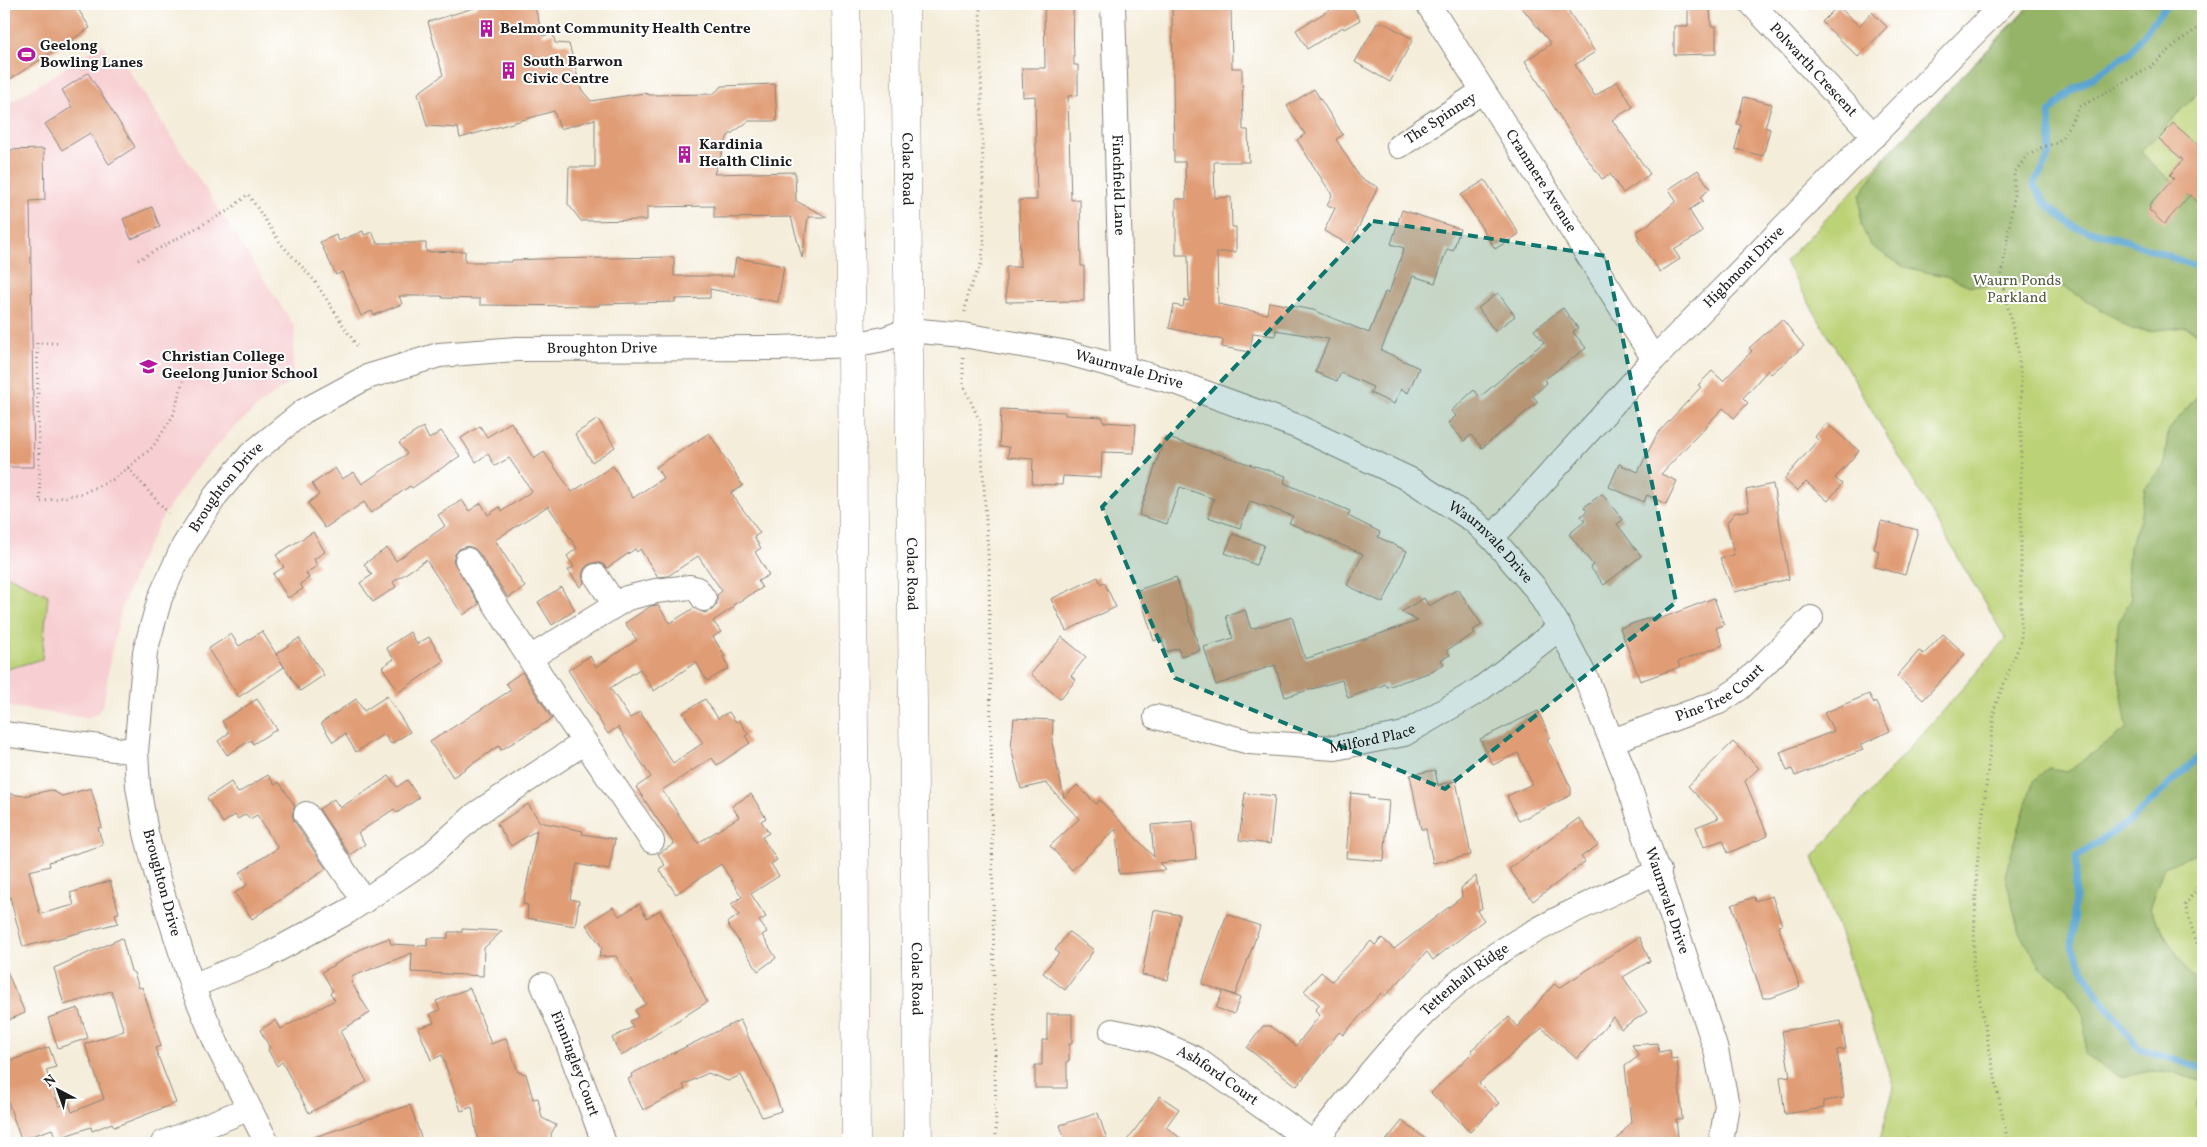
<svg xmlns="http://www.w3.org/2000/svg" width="2207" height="1147" viewBox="0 0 2207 1147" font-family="Vollkorn,serif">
<rect width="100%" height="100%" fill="#fff"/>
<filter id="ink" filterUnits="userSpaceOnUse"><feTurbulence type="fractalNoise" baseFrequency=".02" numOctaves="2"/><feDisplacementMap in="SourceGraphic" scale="10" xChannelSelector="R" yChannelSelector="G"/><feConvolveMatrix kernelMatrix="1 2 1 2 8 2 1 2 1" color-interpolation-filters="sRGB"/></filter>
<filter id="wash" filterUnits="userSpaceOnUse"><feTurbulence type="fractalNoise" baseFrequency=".0096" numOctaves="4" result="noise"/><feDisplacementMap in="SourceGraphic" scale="20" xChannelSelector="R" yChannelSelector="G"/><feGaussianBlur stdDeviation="1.12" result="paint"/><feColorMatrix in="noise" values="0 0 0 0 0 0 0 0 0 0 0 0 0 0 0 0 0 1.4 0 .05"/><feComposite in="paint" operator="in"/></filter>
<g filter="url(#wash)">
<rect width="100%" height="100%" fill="#f4edda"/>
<path fill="#f7cfd2" d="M102,44L111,58L118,54L295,327L292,381L263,402L234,428L196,468L160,521L138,565L122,607L111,653L104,703L98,713L87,718L4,706V107Z"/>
<path fill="#bcd276" stroke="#6c7749" d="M2031,4H2203V1143H1879L1894,1087L1813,857L2006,639L1785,262Z
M4,574L48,595L42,659L4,670Z"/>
<path fill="#95b467" stroke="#586842" d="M2032,4H2203V87L2141,152L2157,169L2203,206V336L2186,327L2149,331L2132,329L2071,291L2042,277L1999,286H1970L1949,277L1904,267L1870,245L1861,225L1860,195L1887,155Z
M2203,389V851L2164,867L2149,909L2189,974L2203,986V1127L2197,1104L2203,1082L2177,1074L2152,1071L2120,1077L2085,1055V1017L2067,988L2042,969L2019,932L2005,875L2033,781L2048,768L2069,771L2127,728L2116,657L2118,623L2132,597L2127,576L2129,547L2140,520L2145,488L2164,466L2168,431Z"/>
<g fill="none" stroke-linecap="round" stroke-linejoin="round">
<path stroke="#58a4d0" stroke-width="7" d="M2167,4L2130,53L2070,92L2049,113C2053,143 2052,159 2033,184L2046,204L2074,227L2128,241L2203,269
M2203,753L2130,821L2077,856L2072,947L2096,993L2139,1048L2203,1069"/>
</g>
<g id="blocks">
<path fill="#e09c74" d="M4,4H75L90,28L4,83Z
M479,4H534L543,36L553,33L555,43L569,44L581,89L591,101L644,93L650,95L713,94L722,86L775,84L777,121H749L728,136L714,174L795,172L796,201L827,217H808L802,258L791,217L714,218V206L647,207V220L581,221L568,204L569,167H595V119L560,129L554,111L460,138L458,128L427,126L418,93L443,75L428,22L477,7Z
M1044,4H1073L1074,65H1078V95L1068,96L1071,200L1080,199L1081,266H1084V301L1006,302V267H1020L1019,200H1037L1035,96L1023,97L1022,68H1045Z
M1172,4H1231L1232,68H1242L1243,130H1248L1249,162H1214L1215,198L1231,197L1232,227H1236V252H1217L1218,304L1267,314L1269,302L1313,310L1369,333L1385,292L1389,293L1404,248L1391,244L1402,210L1460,229L1453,251L1447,249L1435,283L1413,276L1381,350L1419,368L1408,393L1401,389L1394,404L1370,393L1373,387L1341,373L1337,381L1315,372L1329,339L1276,330L1275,336L1253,333L1250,352L1222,347L1223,340L1169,328L1174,305L1183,307L1184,300L1189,301L1188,255H1176V199H1186L1185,162H1174Z
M1339,4H1350L1360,20L1344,29L1343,27L1307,49L1296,30Z
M1519,4H1564L1595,52L1575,65L1595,96L1617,81L1633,107L1612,120L1650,174L1623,193L1610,174L1602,179L1579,147L1525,61L1551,44Z
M1838,6L1859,26L1872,12L1887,27L1858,57L1822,22Z
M1688,8H1710L1711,26H1716V54L1674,55V26H1688Z
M1377,23H1384L1413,39L1390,82L1355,62Z
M88,73L135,147L109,164L90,133L62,150L45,124L72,107L62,90Z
M1314,89L1343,135L1336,139L1360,178L1378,187L1350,245L1324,231L1335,208L1327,205L1332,195L1297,140L1305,134L1287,106Z
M1744,97L1772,104L1765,127L1770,129L1763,156L1735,149L1741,125L1737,124Z
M2173,123L2197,144L2203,137V207L2190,195L2164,224L2149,210L2150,208L2149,206L2174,178L2170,175L2183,160L2159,139Z
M44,149L45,200L30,201L34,467H4V150Z
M1698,170L1710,189L1700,197L1703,201L1689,210L1703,232L1674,250L1680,259L1660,272L1637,239L1639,238L1636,232L1649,224L1676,201L1669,189Z
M1485,180L1519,234L1495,249L1461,195Z
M152,207L160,227L131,239L123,219Z
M363,231L364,235L372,232L377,243H426V252L465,251V262H512V260L538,259L674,257V276H733L736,258L784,266L778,302L710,289V298L675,299V302L599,304V306L480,305V299L442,298V296H399L402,304L374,315L372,311L361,316L342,272L336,275L320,242L336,235L339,241Z
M1498,293L1515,316L1495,331L1478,308Z
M1563,308L1578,328L1573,332L1586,348L1544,380L1547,383L1533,396L1538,402L1482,448L1471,435L1464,441L1448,423L1456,416L1451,411L1474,390L1480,397L1544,342L1534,330Z
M1782,319L1804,346L1771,374L1768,370L1743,398L1748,403L1734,418L1723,408L1661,474L1677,481L1666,504L1647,495L1644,502L1609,487L1619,464L1638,472L1657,434L1701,387L1698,385L1712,371L1723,381L1752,351L1749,348Z
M1001,409L1065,412V415L1103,417V422L1136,424L1134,453L1102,452L1101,478L1063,476L1062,485L1032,484L1033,459L1008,457L1009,447L999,446Z
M598,419L615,447L592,462L575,434Z
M511,422L534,459L544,452L572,492L613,466L633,498L663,478L656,467L709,433L743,486L731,493L760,533L754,537L761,548L755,552L769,575L758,581L762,588L733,605L734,607L713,621L721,632L713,637L725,656L723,657L729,668L707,681L696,662L654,691L640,669L610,688L630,718L640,712L673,763L703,743L683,713L705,699L718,718L729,712L736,722L739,720L748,734L745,736L750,743L717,765L712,758L662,790L698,843L739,817L732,806L751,794L766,818L761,821L769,833L762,837L777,860L771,864L779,876L751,894L766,917L759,921L767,932L762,935L776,958L758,971L727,923L739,915L731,904L742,897L721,864L676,894L659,869L665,865L658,854L674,844L636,787L651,777L618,727L608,734L568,670L590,656L596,667L637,640L625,623L651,606L658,605L670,623L694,608L705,613L712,610L717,604V595L722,591L698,556L668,576L658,577L640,549L637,552L635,549L607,568L603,564L596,562L588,565L584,569L582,576L584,583L580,587L568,570L574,567L567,556L577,548L548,506L495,540L525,587L508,598L479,553L474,548L467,546L459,549L455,554L453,561L479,604L463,615L426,560L393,582L396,587L373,602L360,583L372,575L364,564L387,548L396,561L445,526L438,515L462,500L469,511L481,503L488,515L500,507L502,511L532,491L509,458L495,466L488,454L476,462L461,438L480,426L487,437Z
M1826,423L1859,451L1835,478L1842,484L1828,501L1806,482L1797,491L1784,479L1818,440L1815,437Z
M423,427L429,439L441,431L460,456L412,488L410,486L371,513L364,502L325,528L308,503L319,495L312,484L335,468L342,479L354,472L362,484L407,454L399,443Z
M1165,437L1286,476L1284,483L1350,511L1348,516L1380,532L1378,537L1407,551L1383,603L1347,585L1363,554L1289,523L1293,516L1250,501L1240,528L1208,517L1214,499L1180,487L1167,524L1139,515Z
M1773,484L1789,579L1734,592L1720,558L1734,555L1727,523L1734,513L1749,510L1746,490Z
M1602,494L1623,520L1617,524L1641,556L1604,585L1590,567L1593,565L1569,534L1585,521L1581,516L1587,511L1584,507Z
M1881,521L1918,530L1905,575L1875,567L1879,551L1874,549Z
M313,532L325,552L314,559L317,566L306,573L309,578L300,584L303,589L288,598L273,574L284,567L276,555Z
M1233,534L1264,545L1256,565L1225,553Z
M1098,577L1101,584L1104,582L1116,607L1066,631L1051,599Z
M1176,577L1200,650L1181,656L1178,648L1166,652L1162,638L1154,641L1138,590Z
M561,587L575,610L552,625L538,602Z
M1458,589L1482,625L1473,630L1475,633L1447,650L1450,655L1441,660L1444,664L1428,673L1387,687L1386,684L1348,698L1342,680L1285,697L1275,665L1216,685L1204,647L1233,638L1226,616L1245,610L1251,629L1292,617L1305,659L1418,621L1401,612L1424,598L1429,606Z
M1714,598L1724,625L1716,628L1723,645L1678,662L1680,667L1640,681L1620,628L1652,617L1654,621Z
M262,631L284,667L239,697L208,649L231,634L239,646Z
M410,632L417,644L429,637L444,661L399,692L382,667L394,659L386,648Z
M1943,634L1965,654L1923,700L1897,676L1919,651L1924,654Z
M1062,637L1086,657L1071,676L1076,680L1060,699L1031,674Z
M299,638L324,675L300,691L276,654Z
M522,672L552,719L501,750L499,746L453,777L430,742L511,690L506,683Z
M1869,694L1874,703L1875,701L1890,731L1860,745L1863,750L1795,776L1792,769L1787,771L1780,752L1834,731L1824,713Z
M387,696L410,732L391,744L384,734L356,752L345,734L333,742L321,723L356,699L364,711Z
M257,699L277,729L253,744L251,740L227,755L218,741L229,733L222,721Z
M1538,711L1550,737L1547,739L1571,788V795L1519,821L1507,796L1532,784L1518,753L1493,765L1480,739Z
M1014,718L1053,720L1052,743L1064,798L1077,785L1096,804L1100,800L1154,857L1151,825L1193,821L1196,859L1159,863L1166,870L1119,874L1116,829L1072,870L1050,846L1079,819L1046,783L1021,789L1011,747Z
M1733,742L1759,768L1745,781L1768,836L1728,853L1723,840L1704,847L1696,827L1719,818L1688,786Z
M1435,770L1438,785L1456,781L1471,855L1433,863L1426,829H1421L1410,775Z
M268,775L275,785L279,782L295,806L292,814L294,821L326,869L252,919L235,893L247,885L239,873L278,848L257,815L250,819L246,814L238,819L235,815L223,823L207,798L231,782L238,793Z
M389,776L397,787L407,780L419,798L397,813L394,809L358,833L365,844L350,855L319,809L334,799L340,808Z
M91,788L102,827L98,828L103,845L49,862L50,866L29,871L40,914L74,905L70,893L110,881L119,913L115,914L118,923L23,947L4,874V793L24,796L51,790L62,796Z
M1245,793L1275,796L1270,844L1239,840Z
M1351,793L1368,795V798L1389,800L1384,861L1346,858Z
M528,804L540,822L583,831L582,834L615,839L609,870L577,864L570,899L579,901L575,926L527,918L528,905L523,904L537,830L511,846L497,824Z
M1579,818L1598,845L1581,857L1585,862L1533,901L1509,869Z
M1476,876L1482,908L1477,911L1484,920L1433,960L1427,952L1385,996L1381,993L1343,1035L1339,1032L1297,1086L1247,1048L1263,1026H1270L1296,1046L1320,1015L1315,1010L1320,1005L1304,991L1321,972L1332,981L1371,941L1375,945L1382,938L1394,949L1462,897L1461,888Z
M1772,896L1782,925L1778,926L1800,987L1771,998H1763L1732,905L1754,897L1755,901Z
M639,904L647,918L660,910L707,1002L621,1056L612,1038L633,1027L630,1021L638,1017L635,1010L646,1004L616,956L599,957L602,947L586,925L613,907L619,916Z
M1154,910L1180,915L1168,980L1142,975Z
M1227,914L1260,926L1235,995L1202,984Z
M462,929L502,931L484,948L483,976L411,972L412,953L351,977L353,980L351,982L370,1013L340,1031L367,1082L309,1113L282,1062L277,1066L268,1050L270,1048L260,1030L276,1020L281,1029L335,1000L330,993L333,991L322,972L363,948L389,938L391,944L427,946V938H448V932H462Z
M1069,932L1094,950L1065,990L1043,973L1059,953L1055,950Z
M1639,937L1650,961L1623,977L1647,1012L1621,1029L1613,1017L1577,1059L1542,1028L1479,1083L1499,1103L1470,1132L1431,1093L1473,1052L1471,1050L1509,1017L1517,1027L1554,984L1559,988Z
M122,938L131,971L134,973L139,988L142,987L155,1027L161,1046L155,1048L176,1103L114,1127L112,1123L92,1131L91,1127L56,1139L52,1129L21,1140L4,1090V1063L49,1047L56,1067L46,1070L59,1106L69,1103L72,1112L104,1099L85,1044L124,1031L111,991L64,1005L54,968Z
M4,965L25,1013L4,1022Z
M470,988L491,1044L506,1038L518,1072L526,1074L533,1099L538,1098L542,1118L556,1125L551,1134L552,1143H478L472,1107L461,1111L442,1055L431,1060L418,1028L434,1023L430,1014L440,1010L436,1001Z
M1223,991L1240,998L1234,1014L1216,1008Z
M78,1008L88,1038L58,1048L48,1018Z
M1047,1014H1072V1044H1069V1061H1067V1088H1035V1065H1042V1040H1047Z
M740,1020L773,1087L781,1111L762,1117L741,1075L728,1081L708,1073L683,1085L685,1089L643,1110L628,1079L632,1077L631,1074Z
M1841,1021L1846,1049L1837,1050L1844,1098L1823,1101L1824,1108L1785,1114L1780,1077L1790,1076L1782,1031Z
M1657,1043L1659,1052L1670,1050L1671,1059L1677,1058L1682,1119H1676L1678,1137L1614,1143L1631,1122L1625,1066L1639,1056L1632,1045Z
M1160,1096L1179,1109L1166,1127L1187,1143H1125Z
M410,1105L423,1143H306V1140Z
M1098,1113L1108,1143H1066L1060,1125Z
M1402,1121L1431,1143H1384Z"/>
</g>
</g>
<g filter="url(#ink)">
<use href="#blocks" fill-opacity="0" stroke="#88847b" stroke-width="1"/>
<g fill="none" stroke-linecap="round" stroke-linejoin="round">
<defs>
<g id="minor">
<path id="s1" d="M1113,4L1123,367"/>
<path id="s2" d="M1428,4L1654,359"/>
<path id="s3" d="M1752,4L1874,136"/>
<path id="s4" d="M1399,146L1483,91"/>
<path id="s5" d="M1492,538L1654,359L2003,4"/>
<path d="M467,560L564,712L652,841"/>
<path d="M596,576L615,605"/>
<path d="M530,658L627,598L656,591L690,587L697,589L704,599"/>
<path id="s6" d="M1156,717L1249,742L1335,748L1404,734L1478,691L1560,628"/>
<path d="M4,734L136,752"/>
<path id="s7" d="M1612,741L1719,702L1740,688L1811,618"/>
<path d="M306,814L364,901"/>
<path id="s8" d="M543,985L567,1041L604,1143"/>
<path d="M192,986L264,957L347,912L424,861L476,814L585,742"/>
<path id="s9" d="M1112,1031L1151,1039L1196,1059L1313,1143"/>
<path d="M163,1143L248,1109"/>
<path id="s10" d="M267,1143L217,1045L192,986L159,883L146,833L138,786L136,752L145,652L160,598L183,547L216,495L251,454L304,411L367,377L439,355L517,349L779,348L852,345L884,339L909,330L963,335L1068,353L1181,384L1296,426L1411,480L1474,521L1492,538L1536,589L1560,628L1586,678L1625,774L1716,1050L1727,1105L1721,1143"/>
<path id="s11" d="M1313,1143C1370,1073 1425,998 1503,950C1552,919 1606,896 1659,871"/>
</g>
<g id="highway">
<path d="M846,4L852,345L856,1143"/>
<path id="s12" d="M905,4L918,1143"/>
</g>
</defs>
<use href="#minor" stroke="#88847b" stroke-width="26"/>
<use href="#highway" stroke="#88847b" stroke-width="29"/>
<path stroke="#88847b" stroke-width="3" stroke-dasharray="1 4" stroke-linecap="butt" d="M138,260L231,209L248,194L281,244L314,280L358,348
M965,312L967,295L981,264L984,244L980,4
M57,343H37L40,502L83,493L114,479L152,448L173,416L183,381
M963,358V384L980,422L989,570L996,1143
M128,468L168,513
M2203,880L2185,905L2198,947L2203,952
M2008,1143L1973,966L1977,866L1995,706L2021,641V380L2018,349L2001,279L2014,197V173L2027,156L2041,148L2056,143L2061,139L2080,107L2151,67L2179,41L2203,25"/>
<use href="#minor" stroke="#fff" stroke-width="24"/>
<use href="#highway" stroke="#fff" stroke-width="28"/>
</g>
</g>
<path fill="#0f766e" fill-opacity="0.2" stroke="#0f766e" stroke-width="4" stroke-dasharray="10 6" stroke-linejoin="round" d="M1373,221L1606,256L1676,602L1445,789L1175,678L1102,507Z"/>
<defs>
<symbol id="building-bare" viewBox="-9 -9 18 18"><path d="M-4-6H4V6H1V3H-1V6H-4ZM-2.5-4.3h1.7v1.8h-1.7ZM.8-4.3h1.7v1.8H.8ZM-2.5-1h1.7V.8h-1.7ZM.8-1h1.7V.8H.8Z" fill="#b5179e" stroke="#fff" stroke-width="2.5" paint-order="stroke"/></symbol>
<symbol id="stadium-bare" viewBox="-9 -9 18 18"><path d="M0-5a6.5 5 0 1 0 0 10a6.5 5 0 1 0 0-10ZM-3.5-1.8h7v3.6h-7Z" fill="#b5179e" stroke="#fff" stroke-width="2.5" paint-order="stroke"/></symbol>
<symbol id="school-bare" viewBox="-9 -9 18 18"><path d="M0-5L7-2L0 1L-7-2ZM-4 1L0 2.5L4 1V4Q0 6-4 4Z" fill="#b5179e" stroke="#fff" stroke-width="2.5" paint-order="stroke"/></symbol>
</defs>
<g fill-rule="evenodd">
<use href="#building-bare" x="474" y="16" width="25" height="25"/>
<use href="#stadium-bare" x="14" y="42" width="25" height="25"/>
<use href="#building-bare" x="496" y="58" width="25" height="25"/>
<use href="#building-bare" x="672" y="142" width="25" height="25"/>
<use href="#school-bare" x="136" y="354" width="25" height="25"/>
</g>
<g text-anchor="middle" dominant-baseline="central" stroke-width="4" stroke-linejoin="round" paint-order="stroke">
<g font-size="15" font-weight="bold" fill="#1c1c1c" stroke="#fff" text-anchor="start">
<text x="500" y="29">Belmont Community Health Centre</text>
<text x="40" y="46">Geelong<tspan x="40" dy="17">Bowling Lanes</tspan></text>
<text x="523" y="62">South Barwon<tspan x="523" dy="17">Civic Centre</tspan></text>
<text x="699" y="145">Kardinia<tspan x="699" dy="17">Health Clinic</tspan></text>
<text x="162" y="357">Christian College<tspan x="162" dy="17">Geelong Junior School</tspan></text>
</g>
<g font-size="15" fill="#1c1c1c" stroke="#fff">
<text stroke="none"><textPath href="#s3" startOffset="90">Polwarth Crescent</textPath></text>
<text stroke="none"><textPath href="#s4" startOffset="50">The Spinney</textPath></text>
<text stroke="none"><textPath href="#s12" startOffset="165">Colac Road</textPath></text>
<text stroke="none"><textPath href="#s2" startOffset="210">Cranmere Avenue</textPath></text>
<text stroke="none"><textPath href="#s1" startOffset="181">Finchfield Lane</textPath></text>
<text stroke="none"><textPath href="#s5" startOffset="370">Highmont Drive</textPath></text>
<text stroke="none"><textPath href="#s10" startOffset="1122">Broughton Drive</textPath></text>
<text stroke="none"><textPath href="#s10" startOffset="1655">Waurnvale Drive</textPath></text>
<text stroke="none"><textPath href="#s10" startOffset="702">Broughton Drive</textPath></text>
<text stroke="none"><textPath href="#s10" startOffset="2060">Waurnvale Drive</textPath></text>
<text stroke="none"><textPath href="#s12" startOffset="570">Colac Road</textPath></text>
<text stroke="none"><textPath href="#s7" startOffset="119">Pine Tree Court</textPath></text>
<text stroke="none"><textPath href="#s6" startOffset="221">Milford Place</textPath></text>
<text transform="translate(161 883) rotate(75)">Broughton Drive</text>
<text stroke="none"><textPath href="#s10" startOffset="2465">Waurnvale Drive</textPath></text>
<text stroke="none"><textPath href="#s12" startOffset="975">Colac Road</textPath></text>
<text stroke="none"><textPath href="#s11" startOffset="224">Tettenhall Ridge</textPath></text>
<text stroke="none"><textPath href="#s8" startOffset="85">Finningley Court</textPath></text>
<text stroke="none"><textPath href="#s9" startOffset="116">Ashford Court</textPath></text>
</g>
<g font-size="15" fill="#545c3c" stroke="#fff">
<text x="2017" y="281">Waurn Ponds<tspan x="2017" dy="17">Parkland</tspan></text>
</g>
</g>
<rect width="2207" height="1147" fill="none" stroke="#fff" stroke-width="20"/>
<g transform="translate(58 1090) rotate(319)" stroke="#ffffff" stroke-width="4" paint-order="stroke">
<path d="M0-4L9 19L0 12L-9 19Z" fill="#1c1c1c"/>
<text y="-8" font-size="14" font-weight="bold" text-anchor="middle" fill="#1c1c1c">N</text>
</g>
</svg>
